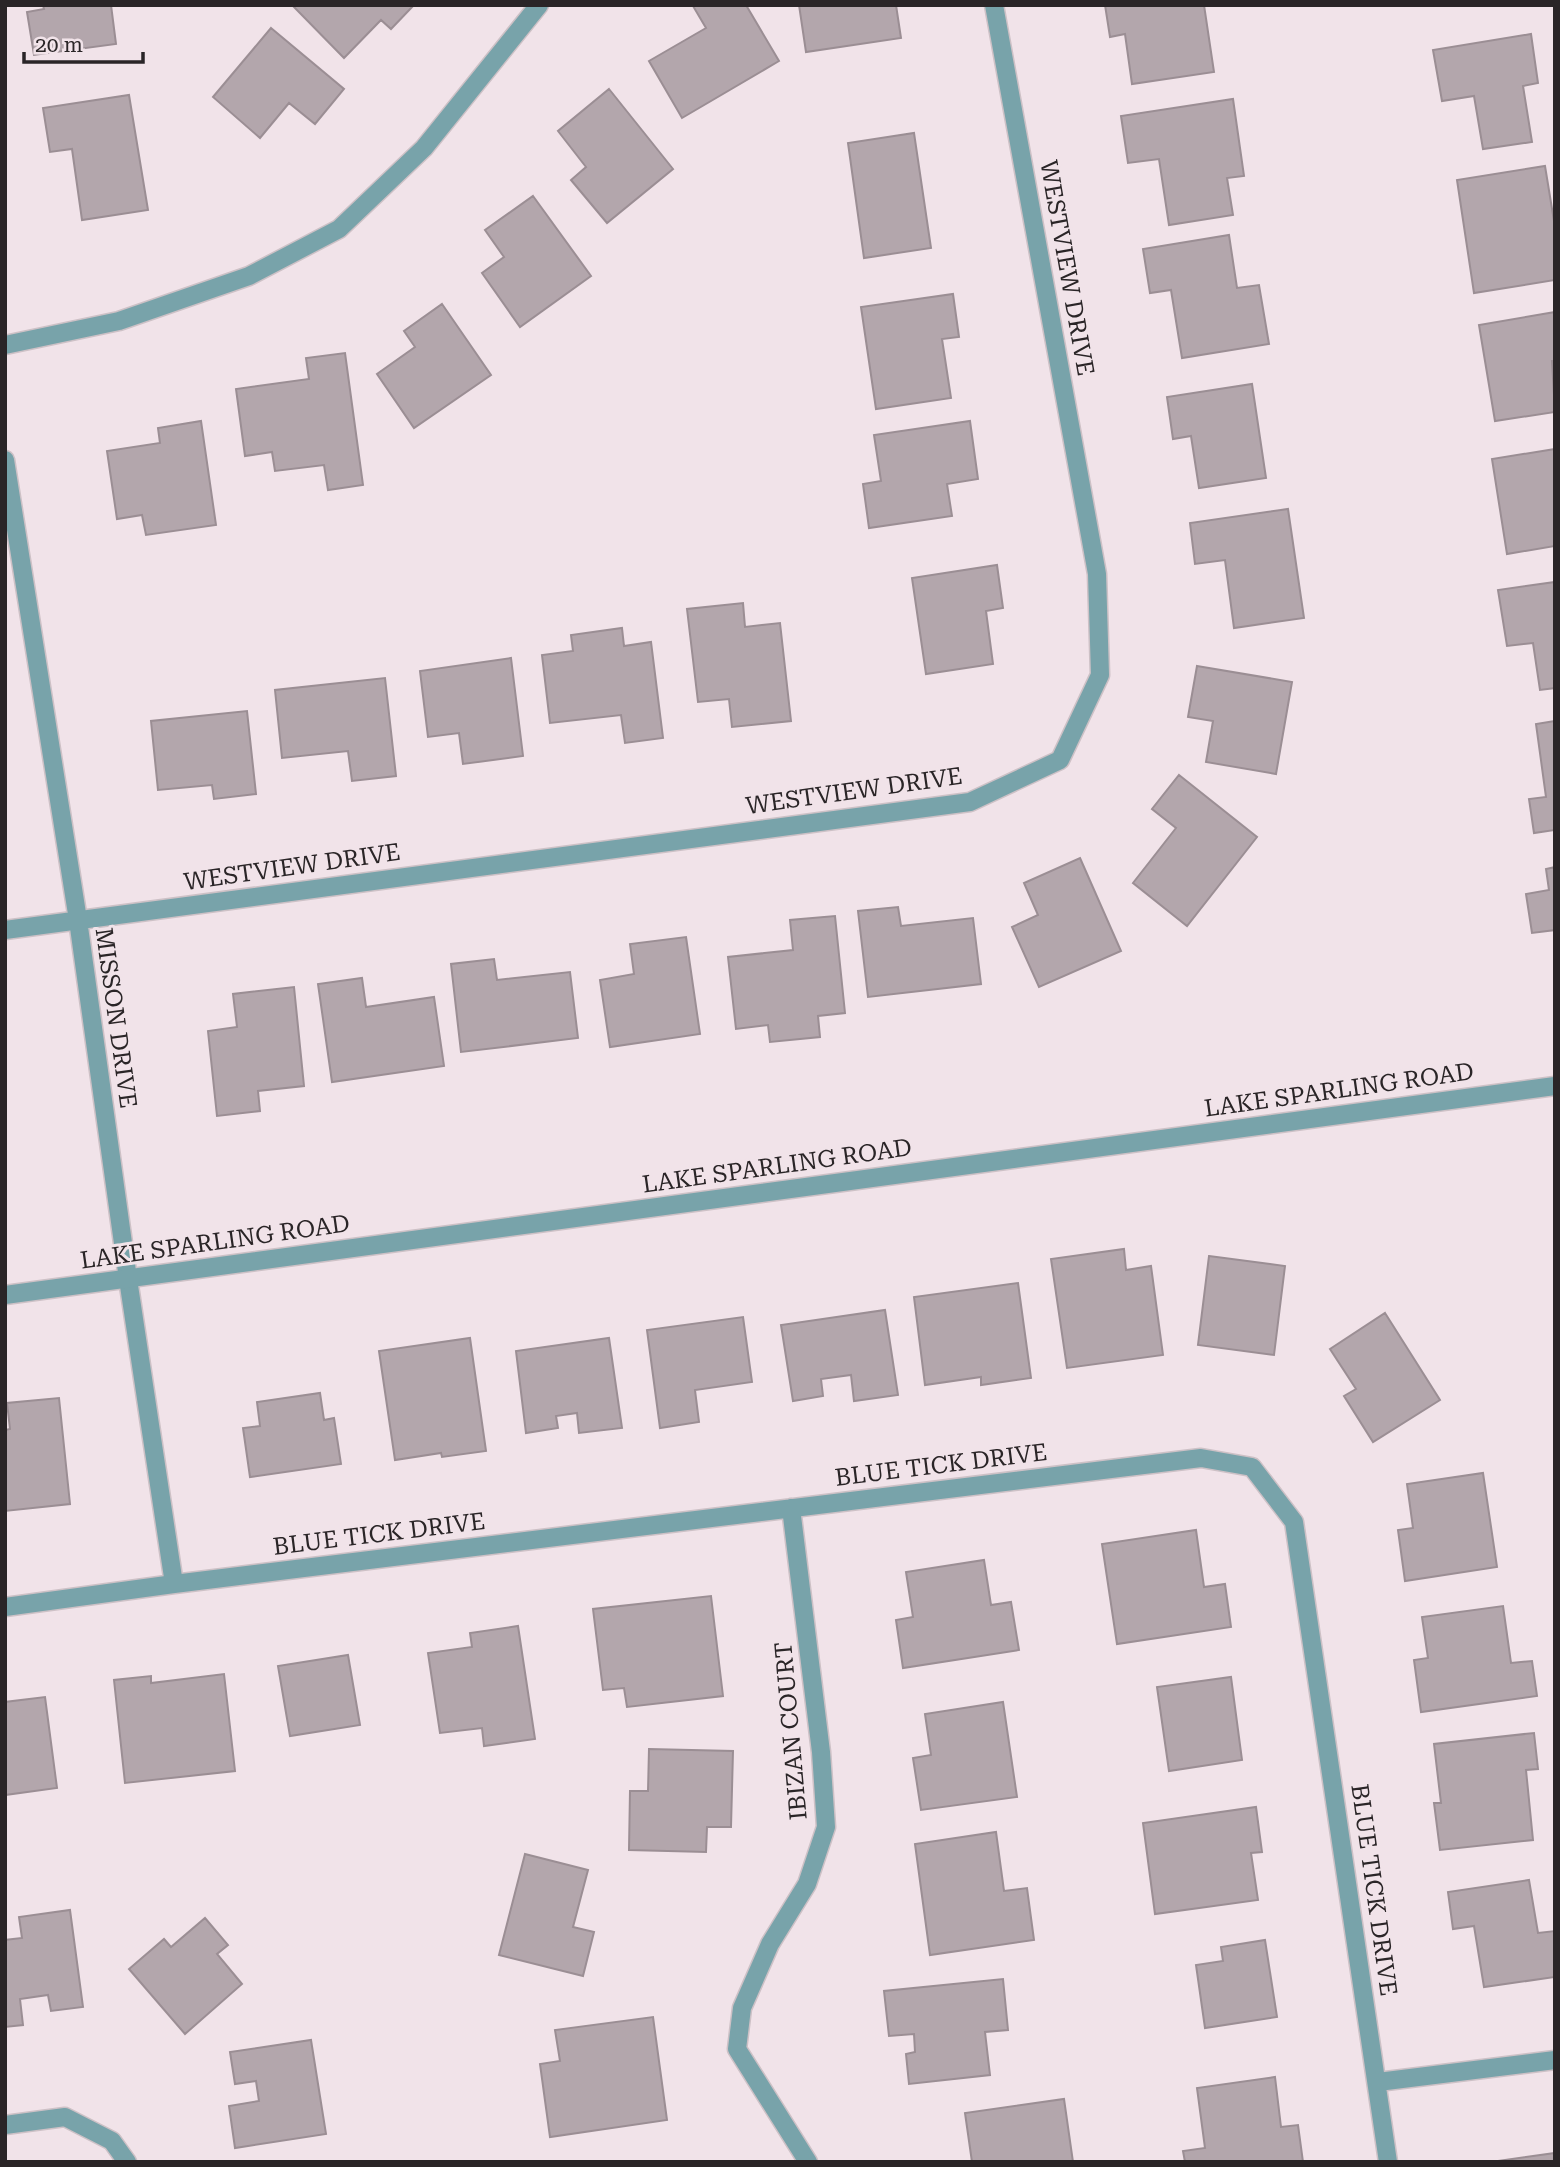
<svg xmlns="http://www.w3.org/2000/svg" width="1560" height="2167" viewBox="0 0 1560 2167" font-family="'Roboto Serif',serif">
<rect width="100%" height="100%" fill="#f1e3e9"/>
<path fill="#b3a6ac" stroke="#9b8e94" stroke-width="2" d="M43,5H111L116,44L34,55L27,12L44,9Z
M292,5H414L391,29L381,20L344,58Z
M695,5H746L779,61L682,118L649,61L706,28L693,6Z
M799,5H896L901,38L806,52Z
M1105,5H1204L1214,72L1132,84L1125,34L1110,37Z
M271,28L344,89L315,124L289,103L260,138L213,97Z
M1531,34L1538,83L1523,86L1532,142L1483,149L1474,96L1442,101L1433,50Z
M609,89L673,169L607,223L571,180L586,167L558,131Z
M129,95L148,210L82,220L72,149L50,152L43,108Z
M1233,99L1244,176L1227,178L1233,215L1169,225L1159,159L1128,163L1121,116Z
M914,133L931,248L864,258L848,143Z
M1545,166L1555,227V280L1474,293L1457,180Z
M533,196L591,276L520,327L482,273L504,257L485,230Z
M1229,235L1237,288L1259,285L1269,344L1182,358L1171,290L1150,293L1143,249Z
M953,294L959,337L942,339L951,398L876,409L861,307Z
M442,304L491,375L414,428L377,374L415,347L404,331Z
M1555,312V361H1552L1555,412L1495,421L1479,325Z
M345,353L363,485L328,490L324,465L275,471L272,452L245,456L236,389L309,379L306,358Z
M1252,384L1266,478L1199,488L1191,436L1173,439L1167,397Z
M201,421L216,525L146,535L142,515L117,519L107,451L160,443L158,428Z
M970,421L978,479L947,484L952,516L869,528L863,484L881,481L874,435Z
M1555,449V546L1507,554L1492,459Z
M1288,509L1304,618L1234,628L1225,560L1195,564L1190,523Z
M997,565L1003,608L986,611L993,664L926,674L912,578Z
M1555,582V688L1540,690L1533,643L1507,646L1498,590Z
M743,603L745,627L780,623L791,721L732,727L729,699L698,702L687,609Z
M622,628L624,646L651,642L663,738L625,743L621,715L550,723L542,655L573,651L571,635Z
M511,658L523,756L463,764L459,733L428,737L420,671Z
M1197,666L1292,682L1276,774L1206,762L1213,721L1188,717Z
M385,678L396,776L352,781L348,751L282,758L275,690Z
M247,711L256,794L214,799L212,785L158,790L151,721Z
M1555,721V830L1534,833L1529,799L1546,797L1536,724Z
M1179,775L1257,837L1187,926L1133,883L1176,828L1152,809Z
M1080,858L1121,951L1039,987L1012,927L1038,915L1024,883Z
M1555,867V930L1532,933L1526,894L1549,890L1546,869Z
M898,907L901,926L973,918L981,984L868,997L858,911Z
M835,916L845,1013L818,1016L820,1037L770,1042L768,1025L736,1029L728,957L793,950L790,920Z
M686,937L700,1034L610,1047L600,980L634,974L630,944Z
M494,959L497,980L570,972L578,1038L461,1052L451,964Z
M362,978L366,1007L434,997L444,1066L332,1082L318,984Z
M294,987L304,1086L258,1091L260,1111L217,1116L208,1031L237,1027L233,994Z
M1124,1249L1126,1270L1151,1266L1163,1355L1067,1368L1051,1259Z
M1209,1256L1285,1266L1274,1355L1198,1345Z
M1018,1283L1031,1378L981,1385V1377L925,1385L914,1297Z
M885,1310L898,1395L854,1401L851,1375L821,1379L823,1396L793,1401L781,1325Z
M1385,1313L1440,1400L1373,1442L1344,1396L1356,1389L1330,1349Z
M743,1317L752,1382L695,1390L699,1422L660,1428L647,1330Z
M470,1338L486,1451L442,1457L441,1453L395,1460L379,1351Z
M609,1338L622,1428L579,1433L577,1413L556,1416L558,1428L526,1433L516,1351Z
M320,1393L324,1420L334,1418L341,1464L250,1477L243,1428L260,1426L257,1402Z
M59,1398L70,1504L5,1511V1430L10,1429L7,1403Z
M1483,1473L1497,1567L1405,1581L1398,1530L1413,1528L1407,1484Z
M1196,1530L1204,1587L1225,1584L1231,1627L1117,1644L1102,1544Z
M984,1560L991,1605L1011,1602L1019,1650L903,1668L896,1620L913,1617L906,1572Z
M711,1596L723,1696L627,1707L624,1688L603,1690L593,1609Z
M1503,1606L1511,1663L1532,1661L1537,1696L1421,1712L1414,1660L1428,1658L1422,1617Z
M518,1626L535,1739L484,1746L482,1728L440,1733L428,1653L472,1647L470,1633Z
M348,1655L360,1725L290,1736L278,1666Z
M224,1674L235,1771L125,1783L114,1680L151,1676V1683Z
M1231,1677L1242,1760L1169,1771L1157,1687Z
M45,1697L57,1788L5,1795V1702Z
M1003,1702L1017,1797L921,1810L913,1758L931,1755L925,1714Z
M1534,1733L1538,1769L1526,1770L1533,1840L1440,1850L1434,1803H1441L1434,1744Z
M649,1749L733,1751L731,1827H707L706,1852L629,1850L630,1791H648Z
M1256,1807L1262,1852L1251,1853L1258,1900L1155,1914L1143,1823Z
M996,1832L1004,1891L1027,1888L1034,1940L930,1955L915,1844Z
M525,1854L588,1870L573,1927L594,1932L583,1976L499,1955Z
M1529,1880L1538,1933L1555,1931V1977L1484,1987L1474,1926L1453,1929L1448,1892Z
M70,1910L83,2007L51,2011L48,1995L20,1999L23,2025L5,2027V1940L22,1938L19,1917Z
M205,1918L228,1945L217,1954L242,1984L185,2034L129,1969L164,1939L171,1947Z
M1265,1940L1277,2017L1205,2028L1196,1965L1223,1961L1221,1947Z
M1003,1979L1008,2030L985,2032L990,2075L909,2084L906,2054L915,2052L914,2034L889,2036L884,1991Z
M653,2017L667,2120L550,2137L540,2064L560,2061L555,2030Z
M311,2040L326,2134L235,2148L229,2106L259,2101L256,2081L235,2084L230,2052Z
M1275,2077L1281,2127L1298,2125L1303,2162H1185L1183,2151L1205,2148L1197,2088Z
M1064,2099L1073,2162H972L965,2113Z
M1555,2153V2162H1491Z"/>
<g fill="none" stroke-linecap="round" stroke-linejoin="round">
<defs>
<path id="minor" d="M5,345L119,321L249,276L339,229L424,148L539,5
M5,460L78,920L128,1279L174,1584
M5,930L970,802L1060,760L1100,675L1097,574L994,5
M791,1508L821,1752L826,1827L807,1884L770,1944L742,2008L737,2049L808,2162
M5,1607L174,1584L1201,1458L1252,1467L1294,1522L1388,2162
M1378,2082L1555,2060
M5,2125L65,2117L112,2141L127,2162"/>
<path id="tertiary" d="M5,1295L1555,1086"/>
</defs>
<use href="#minor" stroke="#cdc1c6" stroke-width="21"/>
<use href="#tertiary" stroke="#cdc1c6" stroke-width="21"/>
<use href="#minor" stroke="#78a3aa" stroke-width="18"/>
<use href="#tertiary" stroke="#78a3aa" stroke-width="18"/>
</g>
<g text-anchor="middle" dominant-baseline="central" stroke-width="6" stroke-linejoin="round" paint-order="stroke">
<g font-size="24" fill="#2a2527" stroke="#f1e3e9">
<text transform="translate(1067 268) rotate(80)">WESTVIEW DRIVE</text>
<text transform="translate(854 791) rotate(-8)">WESTVIEW DRIVE</text>
<text transform="translate(292 867) rotate(-8)">WESTVIEW DRIVE</text>
<text transform="translate(116 1018) rotate(82)">MISSON DRIVE</text>
<text transform="translate(1339 1090) rotate(-8)">LAKE SPARLING ROAD</text>
<text transform="translate(777 1166) rotate(-8)">LAKE SPARLING ROAD</text>
<text transform="translate(215 1242) rotate(-8)">LAKE SPARLING ROAD</text>
<text transform="translate(941 1465) rotate(-7)">BLUE TICK DRIVE</text>
<text transform="translate(379 1534) rotate(-7)">BLUE TICK DRIVE</text>
<text transform="translate(791 1731) rotate(-95)">IBIZAN COURT</text>
<text transform="translate(1374 1890) rotate(82)">BLUE TICK DRIVE</text>
</g>
</g>
<rect width="1560" height="2167" fill="none" stroke="#2a2527" stroke-width="14"/>
<path d="M24 52v10h119v-10" fill="none" stroke="#2a2527" stroke-width="3.5"/>
<text x="35" y="52" font-size="21" fill="#2a2527" stroke="#f1e3e9" stroke-width="5" paint-order="stroke">20 m</text>
</svg>
